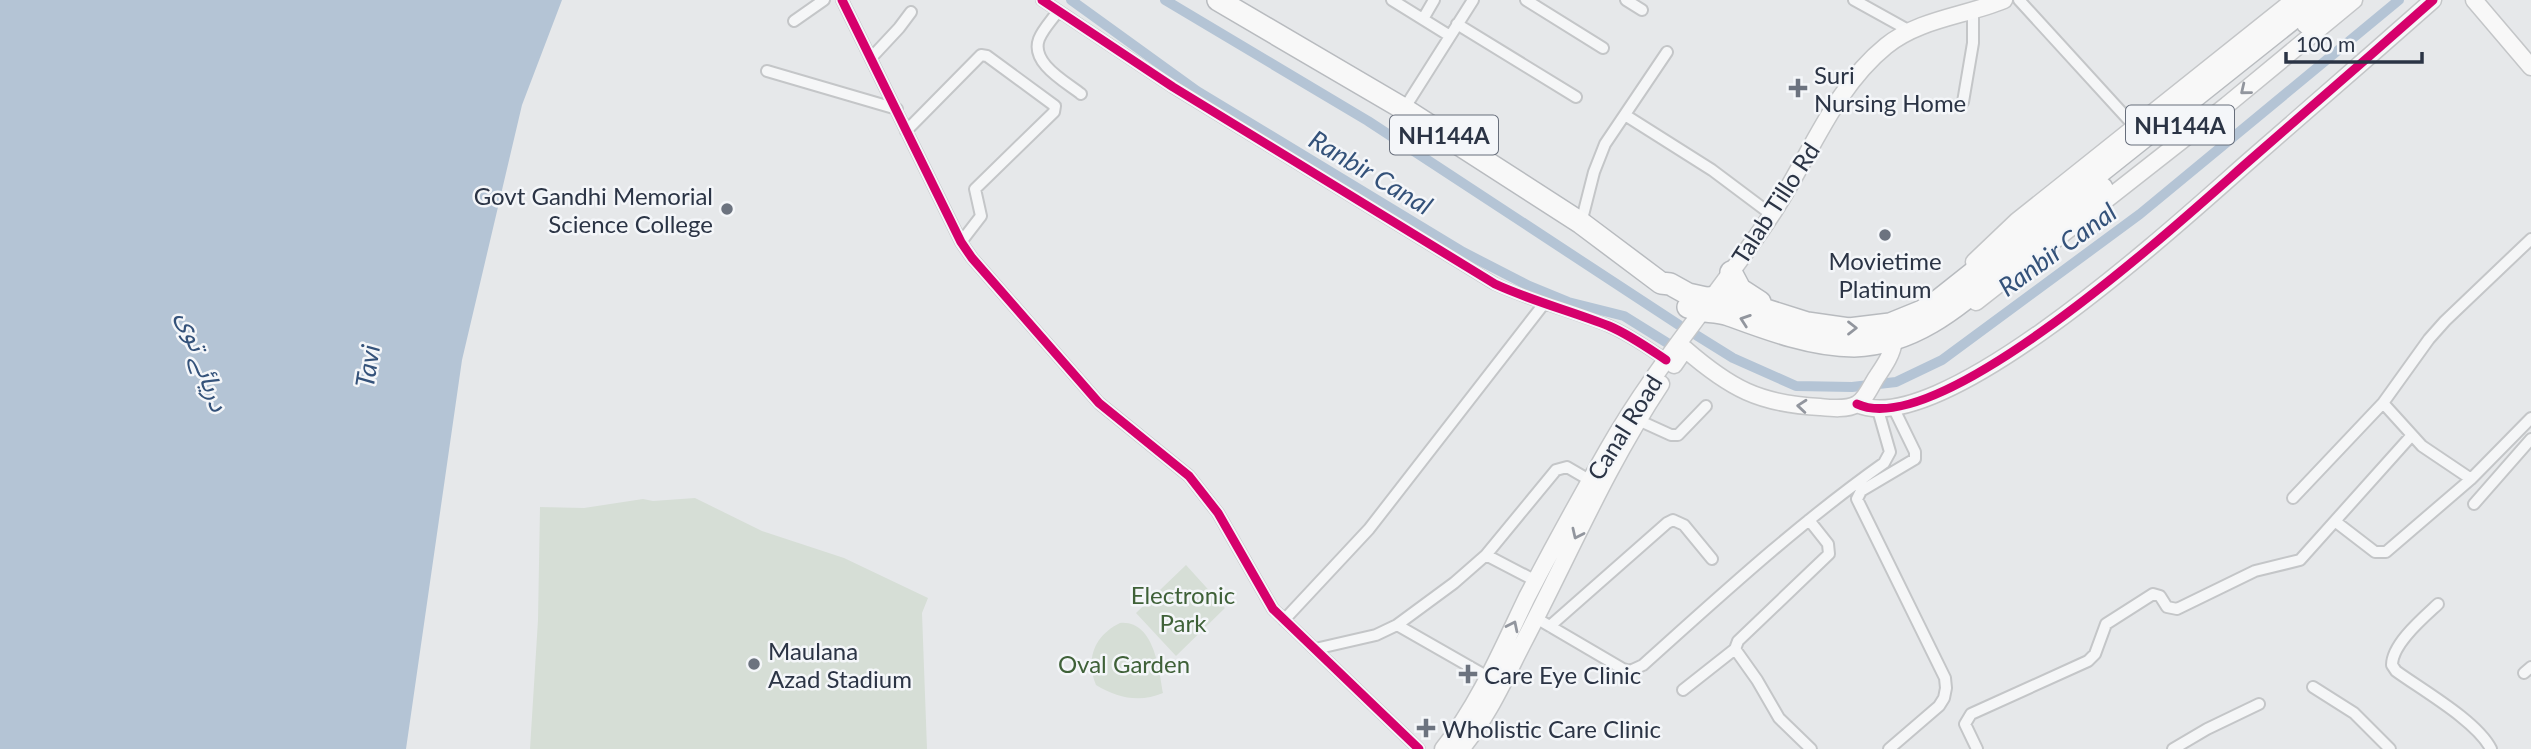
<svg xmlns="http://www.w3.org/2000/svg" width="2531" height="749" viewBox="0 0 2531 749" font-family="Lato,'Noto Sans Arabic',sans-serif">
<rect width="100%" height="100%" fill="#e6e8ea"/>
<path fill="#d6ded6" d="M695,498L762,531L844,558L928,598L922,613L927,749H530L538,620L540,507L584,508L643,499L653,501Z
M1186,565L1225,608L1176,656L1136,613Z
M1120,623C1154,620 1159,669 1163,693C1140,703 1117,698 1096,685C1085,659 1095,635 1120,623Z"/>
<path fill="#b4c4d5" d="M0,0H562L522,105L462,360L406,749H0Z"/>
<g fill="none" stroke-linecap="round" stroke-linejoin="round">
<path stroke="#b4c4d5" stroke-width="10" d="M1071,0L1197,91L1463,252L1529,286L1568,302L1624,316L1669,344
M1165,0L1368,121L1679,325
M1696,335L1733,358L1796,386L1852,387L1896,382L1942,360L2140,214L2399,0"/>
<defs>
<path id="street" d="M842,0L961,242L972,258L1099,403L1189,476L1218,513L1273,609L1419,749
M1042,0L1173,87L1495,284C1532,301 1571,311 1609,326C1630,335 1648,348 1666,360
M1392,0L1450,36
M1526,0L1603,48
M1626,0L1642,10
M1854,0L1910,31
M2019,0L2136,128
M1058,11C1052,20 1043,29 1039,39C1030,63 1066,82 1081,94
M1423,19L1434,0
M794,21L824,0
M1457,24L1576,97
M871,58L899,28L911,12
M767,71L897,109
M1963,102L1973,43V11
M1404,109L1473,0
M1625,115L1712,170L1772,215
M906,131L981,55L987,56L1055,106L1054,112L975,189L981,216L961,242
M1581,223L1594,172L1605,144L1667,52
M2383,403L2422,446L2471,479
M1638,420L1671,435H1678L1706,406
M2293,498L2383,403L2429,339L2445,321L2531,239
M2474,504L2531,439
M1809,520L1828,544L1829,554L1738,641L1735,649L1757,680L1779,718L1811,749
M2336,522L2375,552H2386L2471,479L2531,418
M1486,555L1536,581
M2438,604C2423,618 2392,644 2392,665L2396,671C2422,690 2477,721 2491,749
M1536,618L1623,669L1630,671L1643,665C1721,595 1798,524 1884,463L1890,452L1878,410
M1284,620L1369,529L1543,305
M1397,625L1488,677
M1550,626L1667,523L1673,520L1684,525L1712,559
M1315,649L1376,635L1397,625L1454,583L1486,555L1556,470L1567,467L1591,481
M2524,673L2531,667
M2313,687L2354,713L2390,749
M1683,690L1735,649
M1889,749L1939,706L1944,698L1946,688L1945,678L1857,499L1861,491L1915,459V452L1893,407
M1977,749L1965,724L1971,714L2088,661L2095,654L2106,624L2153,594L2160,596L2167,607L2177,609L2255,571L2300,560L2412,435
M2173,749L2207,729L2259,704"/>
<path id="secondary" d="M2474,0L2531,67
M1974,262L2017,221L2294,0
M1976,302L2227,105L2354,0
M1674,365L1685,349C1730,388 1759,404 1820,407C1830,408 1847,410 1857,404C1865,400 1871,386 1876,378C1884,366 1892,355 1894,341
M1857,404C1941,443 2185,217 2249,161C2310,108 2372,54 2433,0
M1443,749C1479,704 1502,649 1527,597C1553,547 1580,498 1608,449C1656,364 1721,292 1774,211C1810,156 1834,88 1886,46C1919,19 1965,16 2004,0
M1461,749C1488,717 1504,680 1523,643C1569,555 1606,467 1661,384"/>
<path id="highway" d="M1218,0L1404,109L1581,223L1661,283L1670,284L1688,294L1706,298L1725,297L1807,323L1849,329L1890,324L1922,311L1939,300L2316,0
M2307,23L2335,0
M1731,272L1740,289L1760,302
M1688,307C1701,313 1715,310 1729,315C1767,329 1812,346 1854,346C1919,344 1963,301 2010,262C2041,237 2071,213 2102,188"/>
</defs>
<use href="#street" stroke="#c4c6c8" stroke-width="14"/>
<use href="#secondary" stroke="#c4c6c8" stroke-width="19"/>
<use href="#highway" stroke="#b8bbbf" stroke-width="24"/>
<use href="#street" stroke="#f5f6f7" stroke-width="10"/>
<use href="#secondary" stroke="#f8f8f8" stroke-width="16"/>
<use href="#highway" stroke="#f8f8f8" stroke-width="21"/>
<defs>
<path id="cycleway" d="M842,0L961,242L972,258L1099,403L1189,476L1218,513L1273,609L1419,749
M1042,0L1173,87L1495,284C1532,301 1571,311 1609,326C1630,335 1648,348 1666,360
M1857,404C1941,443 2185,217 2249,161C2310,108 2372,54 2433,0"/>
</defs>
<use href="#cycleway" stroke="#f4f6f9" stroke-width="13"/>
<use href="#cycleway" stroke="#d6006c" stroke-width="9"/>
</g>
<defs><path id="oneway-chevron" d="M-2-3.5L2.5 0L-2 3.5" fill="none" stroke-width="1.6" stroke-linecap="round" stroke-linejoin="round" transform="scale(1.75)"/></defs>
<g stroke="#92969e">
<use href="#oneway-chevron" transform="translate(2245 90) rotate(141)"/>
<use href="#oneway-chevron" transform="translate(1745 320) rotate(-161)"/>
<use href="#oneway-chevron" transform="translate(1852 328)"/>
<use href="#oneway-chevron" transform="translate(1802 406) rotate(-175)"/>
<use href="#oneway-chevron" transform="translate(1577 534) rotate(115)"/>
<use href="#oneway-chevron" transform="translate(1513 626) rotate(-64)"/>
</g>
<g fill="#6c737f" stroke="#f4f6f9" stroke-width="2.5">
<path d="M1794.5 77.5h7v7h7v7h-7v7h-7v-7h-7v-7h7z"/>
<circle cx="727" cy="209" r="7"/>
<circle cx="1885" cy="235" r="7"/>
<circle cx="754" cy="664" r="7"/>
<path d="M1464.5 663.5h7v7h7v7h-7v7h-7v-7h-7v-7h7z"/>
<path d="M1422.5 717.5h7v7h7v7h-7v7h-7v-7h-7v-7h7z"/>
</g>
<g text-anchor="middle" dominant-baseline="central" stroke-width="5" stroke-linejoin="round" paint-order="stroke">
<g fill="#f4f6f9" stroke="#676e7b" stroke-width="2">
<rect x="2126" y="105.5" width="108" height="39" rx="5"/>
<rect x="1390" y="115.5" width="108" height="39" rx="5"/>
</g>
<g font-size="23" font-weight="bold" fill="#2b3445">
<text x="2180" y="125">NH144A</text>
<text x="1444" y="135">NH144A</text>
</g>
<g font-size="24" fill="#2b3445" stroke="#f4f6f9" text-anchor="start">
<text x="1814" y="74">Suri<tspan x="1814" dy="28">Nursing Home</tspan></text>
<text x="713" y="195" text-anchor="end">Govt Gandhi Memorial<tspan x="713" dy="28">Science College</tspan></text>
<text x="1885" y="260" text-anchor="middle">Movietime<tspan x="1885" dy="28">Platinum</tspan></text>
<text x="768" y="650">Maulana<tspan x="768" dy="28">Azad Stadium</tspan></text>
<text x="1484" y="674">Care Eye Clinic</text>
<text x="1442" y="728">Wholistic Care Clinic</text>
</g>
<g font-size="24" fill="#2b3445" stroke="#f4f6f9">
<text transform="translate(1775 203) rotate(-57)">Talab Tillo Rd</text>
<text transform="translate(1624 427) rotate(-58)">Canal Road</text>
</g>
<g font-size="24" fill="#3f6138" stroke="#f4f6f9">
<text x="1183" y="594">Electronic<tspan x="1183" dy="28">Park</tspan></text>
<text x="1124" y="663">Oval Garden</text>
</g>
<g font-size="26" font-style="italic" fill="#34527a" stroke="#f4f6f9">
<text transform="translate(1371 172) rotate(31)">Ranbir Canal</text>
<text transform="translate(2057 249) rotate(-36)">Ranbir Canal</text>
<text transform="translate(204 361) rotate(71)">دریائے توی</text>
<text transform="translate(367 366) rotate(-81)">Tavi</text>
</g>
</g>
<path d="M2286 52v10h136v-10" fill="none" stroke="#2b3445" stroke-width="3.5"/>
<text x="2296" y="52" font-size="21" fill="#2b3445" stroke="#f4f6f9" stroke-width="5" paint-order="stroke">100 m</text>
</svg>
